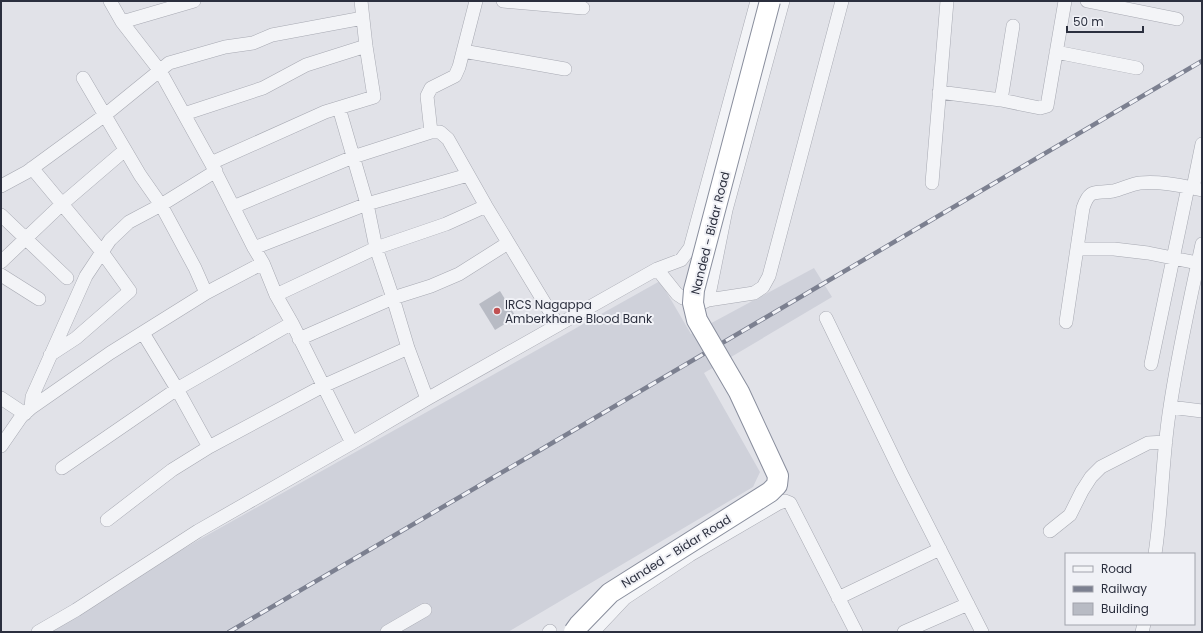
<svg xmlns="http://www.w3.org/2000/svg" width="1203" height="633" viewBox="0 0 1203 633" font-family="Poppins,sans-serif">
<rect width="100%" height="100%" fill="#e1e2e8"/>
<path fill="#cfd1da" d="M814,268L832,297L704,373L760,472L753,487L508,632H43L195,542L660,281L691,334Z"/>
<path fill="#b8bbc4" d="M500,291L516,317L495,330L479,304Z"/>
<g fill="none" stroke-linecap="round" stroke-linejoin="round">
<defs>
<path id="minor" d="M110,1L122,22L160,71L211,163L254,248L263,263L276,295L292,323L352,443
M503,1L583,8
M1087,1L1177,19
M122,22L194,1
M463,51L565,69
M1056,52L1137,68
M83,78L140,175L161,205L195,268L206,293
M939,92L1001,100L1040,108L1047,106L1065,1
M1001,100L1013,26
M339,108L367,204L376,248L393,298L408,348L427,399
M184,114L263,88L306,65L366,46
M431,132L427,96L431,88L455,76L459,67L476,1
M211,163L325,112L374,97L366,46L361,1
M32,168L102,252L130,291L76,338L50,355
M932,183L947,1
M1,186L27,172L105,115L169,63L225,47L253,43L272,35L363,18
M1193,188L1202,144
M233,207L353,157L431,132H440L448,139L486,206L558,325
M1,215L67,278
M254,248L367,204L468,175
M1077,249H1114L1148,253L1202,264
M1,262L62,204L125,150
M657,269L677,294L683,298L704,302L708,300L726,210L783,1
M1,275L39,299
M276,295L376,248L446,224L486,206
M708,300L754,293L763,287L769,276L842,1
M826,318L902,475L982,632
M1066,322L1083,208C1090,187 1096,194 1113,191C1122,189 1131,184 1140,183C1161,181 1182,186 1202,190
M143,333L177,389L209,447
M299,339L393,298L431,286L459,274L508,243
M1151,364L1188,187
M1,398L25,414
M1170,407L1202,411
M31,408L32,397L86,276L110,240L129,222L161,205L216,171
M1,446L21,417L31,408L110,353L206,293L263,263
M62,468L177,389L292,323
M107,520L172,470L209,447L323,386L408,348
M1050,531L1070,515L1082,491L1091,477L1101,467L1148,443L1166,442
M1155,554C1162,508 1162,461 1169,414C1177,357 1190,300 1202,244
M838,598L940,549
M38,632L76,610L198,531L352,443L427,399L657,269L681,260L690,248L757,1
M387,632L425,610
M549,632L550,631
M593,632L625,598L690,555L779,503L785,501L790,503L856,632
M904,632L968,604
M1142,632L1144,624"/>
</defs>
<use href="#minor" stroke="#a7a9b2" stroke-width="14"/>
<use href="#minor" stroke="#f3f4f7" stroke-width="13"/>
<defs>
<path id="rail" d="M229,632L547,446L1202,61"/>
</defs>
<use href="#rail" stroke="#7c8090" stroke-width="4.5"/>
<use href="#rail" stroke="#f0f1f6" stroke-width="3" stroke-dasharray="9" stroke-linecap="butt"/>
<defs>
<path id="highway-bridge" d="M574,632L579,625L610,593L770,492L777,485L778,476L739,392L697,320L693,303L694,290L770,1"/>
</defs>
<use href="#highway-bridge" stroke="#898e9d" stroke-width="22" stroke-linecap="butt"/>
<use href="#highway-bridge" stroke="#fff" stroke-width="20"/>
</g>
<circle fill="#c15152" stroke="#f0f1f6" stroke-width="1.5" cx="497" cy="311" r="4"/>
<g text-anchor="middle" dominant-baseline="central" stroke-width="4" stroke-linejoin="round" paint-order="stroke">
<g font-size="12" fill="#2b2f3e" stroke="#f0f1f6">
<text transform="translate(710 233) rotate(-76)">Nanded - Bidar Road</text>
<text transform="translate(676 551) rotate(-32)">Nanded - Bidar Road</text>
</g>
<g font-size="12" fill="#2b2f3e" stroke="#f0f1f6" text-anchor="start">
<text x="505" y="304">IRCS Nagappa<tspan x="505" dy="14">Amberkhane Blood Bank</tspan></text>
</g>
</g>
<rect width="1203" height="633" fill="none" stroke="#2b2f3e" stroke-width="4"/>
<rect x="1065" y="553" width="130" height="72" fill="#f0f1f6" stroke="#a1a3ac"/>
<rect x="1073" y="566" width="20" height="6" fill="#f3f4f7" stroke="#a1a3ac"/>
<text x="1101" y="573" font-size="12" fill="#2b2f3e">Road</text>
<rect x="1073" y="586" width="20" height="6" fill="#7c8090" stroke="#a1a3ac"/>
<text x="1101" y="593" font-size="12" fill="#2b2f3e">Railway</text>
<rect x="1073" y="603" width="20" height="12" fill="#b8bbc4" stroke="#a1a3ac"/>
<text x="1101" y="613" font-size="12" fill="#2b2f3e">Building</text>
<path d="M1067 26v6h76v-6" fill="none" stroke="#2b2f3e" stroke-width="2"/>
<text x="1073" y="26" font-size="12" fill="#2b2f3e" stroke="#f0f1f6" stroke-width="3" paint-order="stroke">50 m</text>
</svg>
